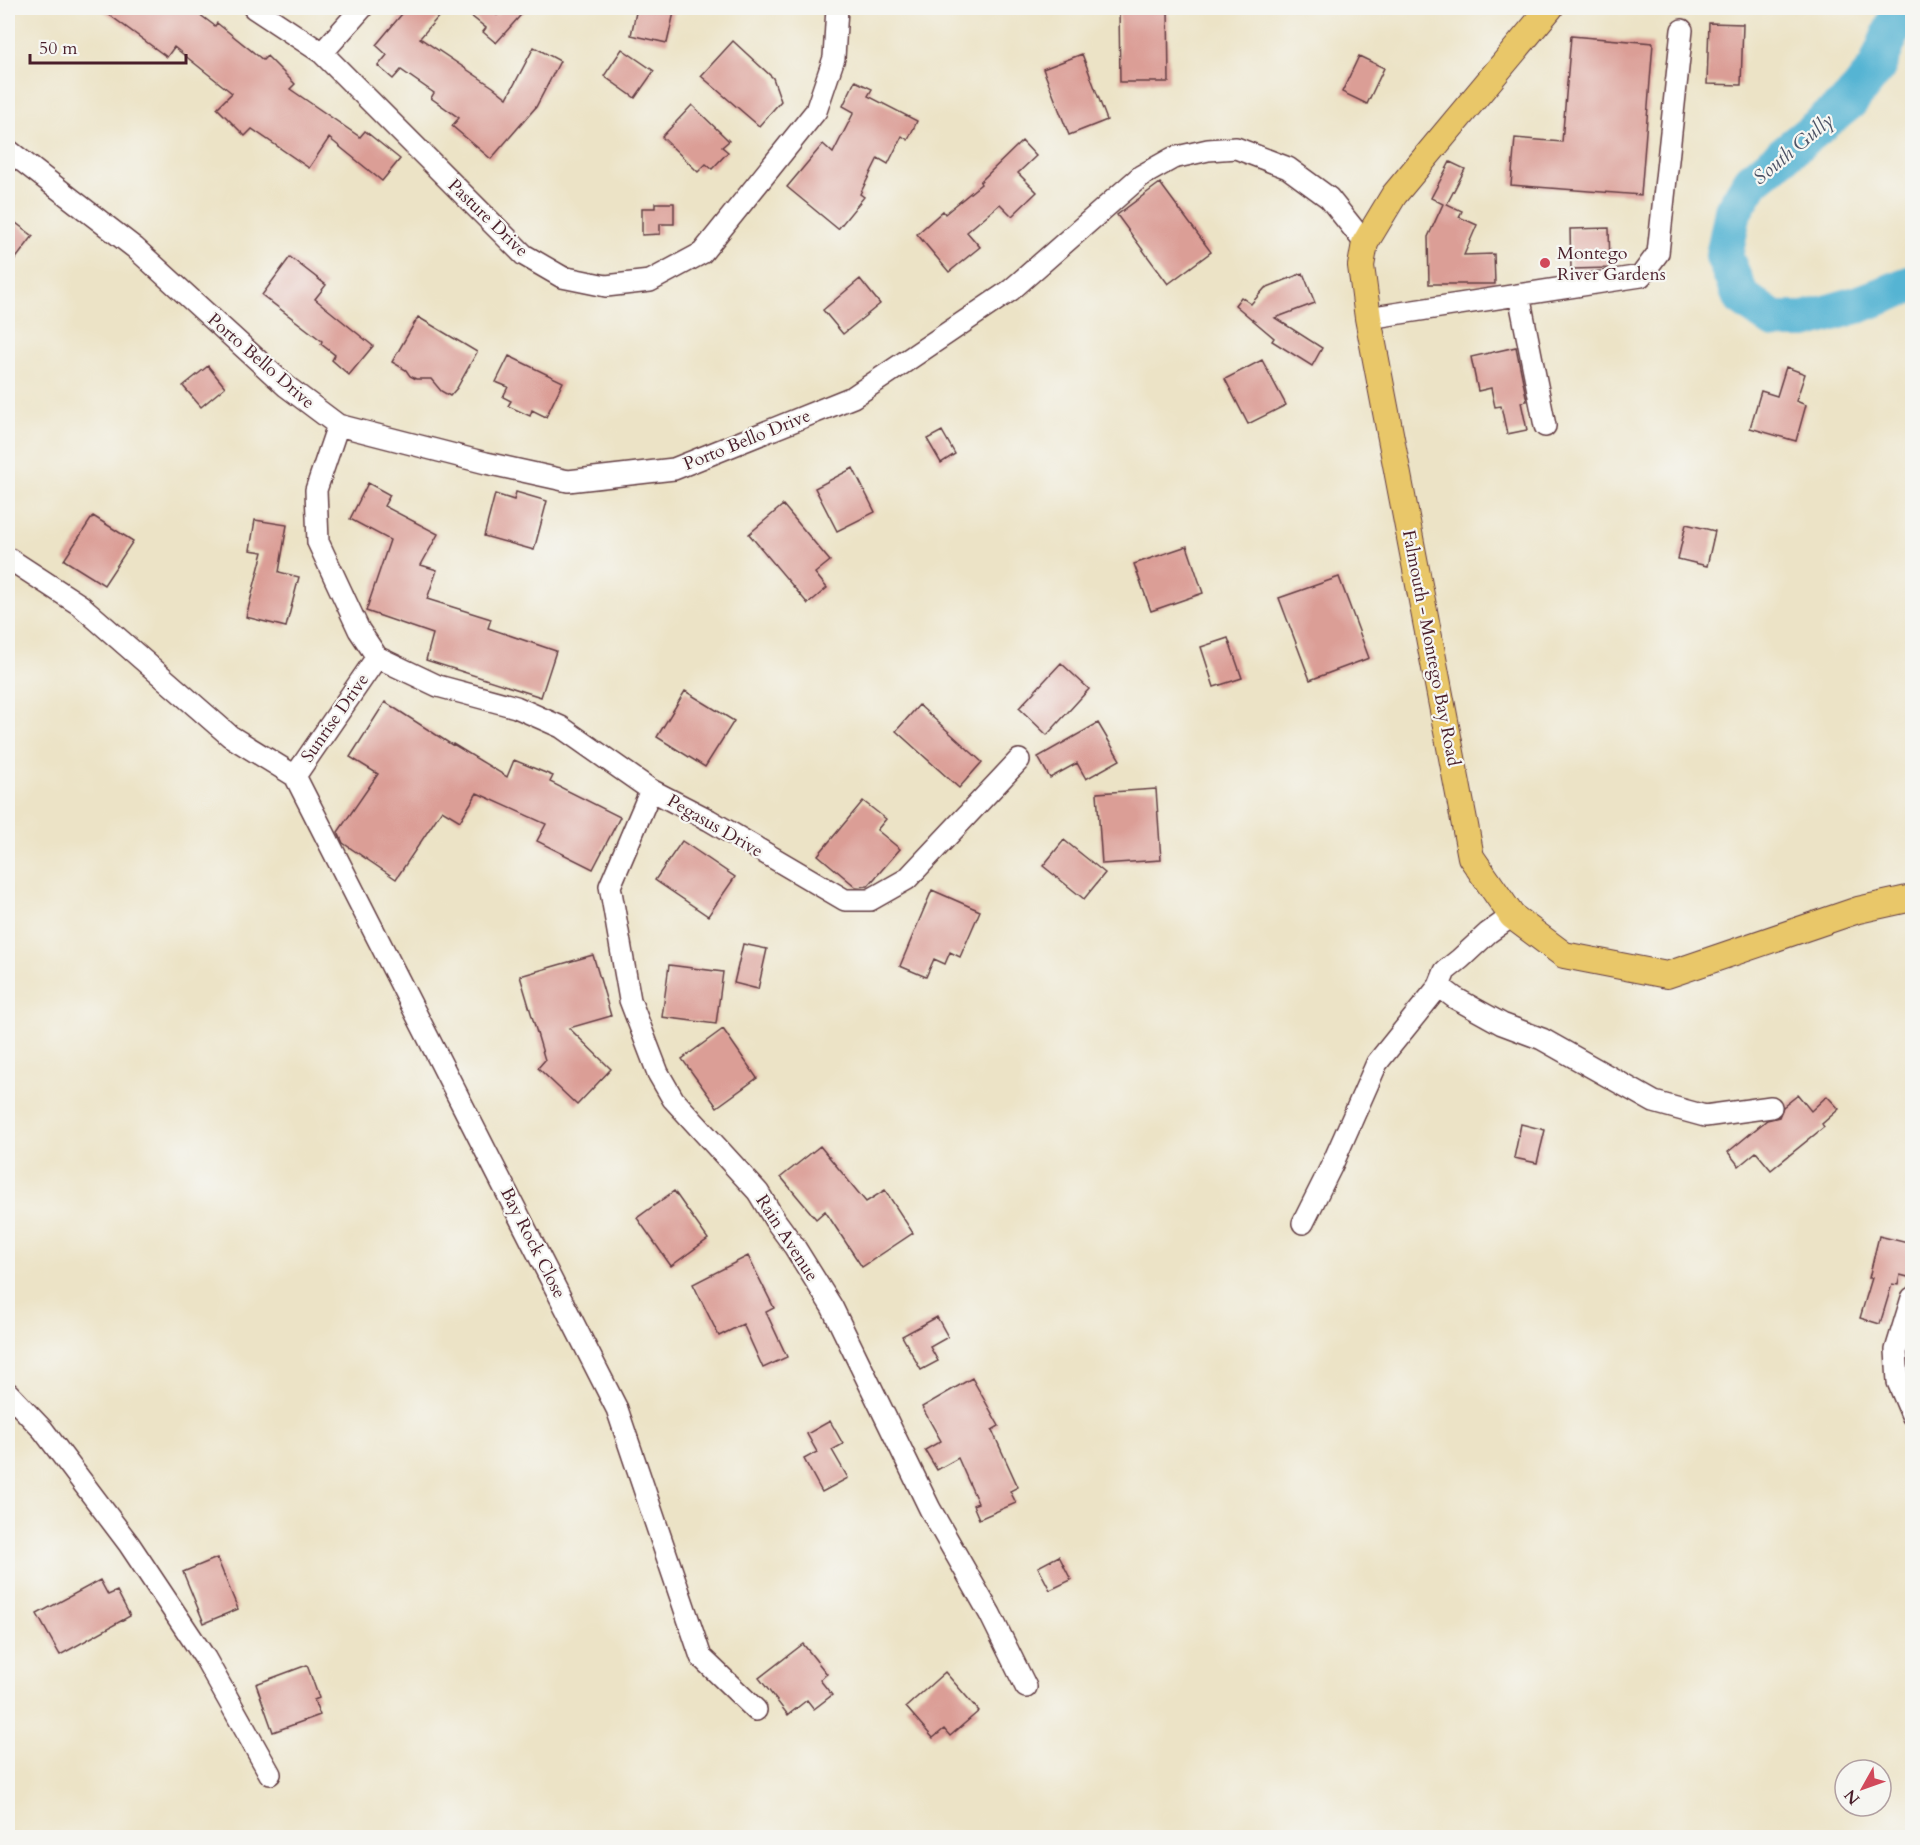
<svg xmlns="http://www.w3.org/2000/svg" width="1920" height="1845" viewBox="0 0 1920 1845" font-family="Cardo,serif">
<rect width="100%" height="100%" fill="#f6f6f2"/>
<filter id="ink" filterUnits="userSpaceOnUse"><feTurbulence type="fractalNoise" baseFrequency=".0167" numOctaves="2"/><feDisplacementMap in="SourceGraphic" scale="12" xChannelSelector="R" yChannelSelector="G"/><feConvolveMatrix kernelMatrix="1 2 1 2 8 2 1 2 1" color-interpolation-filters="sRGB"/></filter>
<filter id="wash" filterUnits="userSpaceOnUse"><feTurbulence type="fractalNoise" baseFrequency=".008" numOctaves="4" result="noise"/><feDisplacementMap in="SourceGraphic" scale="24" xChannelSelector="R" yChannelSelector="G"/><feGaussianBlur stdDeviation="1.35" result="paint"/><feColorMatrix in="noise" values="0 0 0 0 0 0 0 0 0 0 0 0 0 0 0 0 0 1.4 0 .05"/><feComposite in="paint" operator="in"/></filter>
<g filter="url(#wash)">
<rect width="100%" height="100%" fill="#ece3c6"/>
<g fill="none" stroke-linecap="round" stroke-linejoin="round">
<path stroke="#55b4d3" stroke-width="38" d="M1901,8L1877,67L1850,101L1752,180L1733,211L1724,256L1741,297L1774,320H1805L1860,304L1912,284"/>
</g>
<g id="blocks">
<path fill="#db9e96" d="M100,8H191L215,26L217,23L263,60L267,56L295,84L290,89L360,137L365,131L400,159L382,181L329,138L309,168L252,129L245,136L217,108L232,93L174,47L167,57Z
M407,8H446L420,38L493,87L507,98L534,47L560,61L536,107L491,159L452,126L459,118L431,98L434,93L401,70L393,79L378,66L387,55L376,45Z
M461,8H488L497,15L504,8H527L496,43L483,32L486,28Z
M637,8H675L667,43L631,35Z
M1119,8H1168L1169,82H1120Z
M1709,23L1743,24L1741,85L1707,84Z
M1571,36L1653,43L1641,195L1511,185L1515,138L1562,142Z
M733,41L773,78L781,101L759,126L701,76Z
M622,49L654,71L635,98L604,76Z
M1082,54L1107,120L1069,135L1043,69Z
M1359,56L1384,68L1367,104L1342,92Z
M855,81L872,89L868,96L917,121L908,140L902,136L888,164L878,158L860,194L864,197L838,229L787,187L823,144L833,153L854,112L843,106Z
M692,105L729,141L722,147L728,152L712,169L706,164L698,172L662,137Z
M1022,141L1036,156L1018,173L1037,192L1012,216L1000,204L967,232L980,247L949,272L917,234L943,211L945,214L981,184L980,182Z
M1450,162L1465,169L1447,204L1462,211L1459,217L1477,225L1464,255L1494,254L1495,284H1429L1428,237L1443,204L1431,198Z
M1160,183L1211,252L1168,284L1117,215Z
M655,203H674V224H660V234L642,235V208H655Z
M8,217L33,236L8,269Z
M1609,228L1610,268L1571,269L1570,229Z
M290,257L326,285L315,299L373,346L349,375L332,360L335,355L321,344L322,341L262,295Z
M1303,273L1315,303L1275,318L1322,348L1312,366L1272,341L1274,338L1235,305L1241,297L1251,304L1265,288Z
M860,279L880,304L843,334L823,310Z
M418,317L477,352L457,388L450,396L441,391L431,379H416L410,376L406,370L392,362Z
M1516,347L1527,401L1521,402L1527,430L1507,434L1501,406L1495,407L1491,388L1478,391L1471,357Z
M509,356L563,382L546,417L532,410L530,416L508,406L511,401L503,397L508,387L496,382Z
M1262,360L1286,405L1248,424L1225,379Z
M208,366L225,387L201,407L183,386Z
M1786,367L1805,374L1796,401L1806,405L1796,441L1750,428L1761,391L1777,396Z
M942,431L955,454L941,463L927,439Z
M853,468L875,512L837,531L815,488Z
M368,483L390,495L384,506L438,534L421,565L437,570L427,599L491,619L488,628L556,651L541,697L426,660L433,634L366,611L390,540L350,519Z
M516,492L547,501L534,550L484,536L495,494L514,500Z
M783,505L830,561L815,573L827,588L808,604L749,534Z
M93,516L133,541L104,585L64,560Z
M255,520L287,525L279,572L299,577L286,627L246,617L263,552L250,550Z
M1686,524L1715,531L1707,566L1678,559Z
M1187,546L1203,593L1151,611L1134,564Z
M1339,577L1369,658L1310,680L1279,598Z
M1228,638L1242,678L1214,687L1201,647Z
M1061,663L1089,689L1047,735L1019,708Z
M685,691L734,721L705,767L657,737Z
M385,702L452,745L453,744L507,777L514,760L553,776L550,782L620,817L593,869L537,841L546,824L477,793L460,821L442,810L396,879L343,843L338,832L378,774L350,757Z
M919,705L982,762L959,788L896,731Z
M1098,723L1120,760L1086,779L1077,763L1050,778L1038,757Z
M1156,789L1161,860L1102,864L1097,793Z
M863,801L886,819L877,830L900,849L868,886L856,887L818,855Z
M1064,840L1105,873L1084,899L1043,866Z
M682,841L735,877L708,916L655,880Z
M932,890L980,911L960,957L950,952L945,964L934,959L926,977L900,966Z
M743,944L767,949L758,989L734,983Z
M593,955L611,1016L569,1028L611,1069L577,1105L538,1068L545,1060L520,976Z
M669,965L723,972L716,1024L662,1017Z
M723,1029L757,1078L717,1107L682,1059Z
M1798,1095L1811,1111L1827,1096L1839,1109L1822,1124L1824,1127L1771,1170L1756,1152L1739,1166L1728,1152L1767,1120L1779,1117L1783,1107Z
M1521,1124L1545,1130L1537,1163L1514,1158Z
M820,1146L866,1202L885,1190L913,1233L862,1267L825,1211L816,1219L781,1177Z
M674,1191L708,1239L671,1266L637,1218Z
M1879,1236L1912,1244V1278L1900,1275L1898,1285L1892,1284L1880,1324L1860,1318L1872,1278H1869Z
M748,1256L774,1308L766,1312L787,1357L763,1368L743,1324L719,1336L693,1284Z
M937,1317L948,1337L930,1347L938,1361L921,1370L902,1336Z
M972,1378L999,1426L992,1430L1018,1487L1010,1491L1016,1503L979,1519L973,1505L978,1503L958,1458L937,1470L925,1450L941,1441L922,1407Z
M830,1421L843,1444L832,1450L848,1478L822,1492L804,1459L817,1452L807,1434Z
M1059,1556L1071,1580L1050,1590L1038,1567Z
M217,1558L238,1609L204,1623L183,1572Z
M100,1580L108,1595L117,1591L130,1616L60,1655L37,1614Z
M803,1644L827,1674L820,1680L832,1695L814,1709L807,1700L788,1715L759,1678Z
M307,1665L319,1698L314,1700L320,1715L273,1732L256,1684Z
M945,1672L979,1711L950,1736L944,1729L933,1738L906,1707Z"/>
</g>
</g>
<g filter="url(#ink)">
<use href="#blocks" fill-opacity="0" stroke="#623c42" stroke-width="1.5"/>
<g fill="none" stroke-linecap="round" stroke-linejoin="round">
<defs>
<path id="minor" d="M254,8L322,53L524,255L562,277L606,286L650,281L702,253L816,111L834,58L837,8
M322,53L362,8
M8,150L135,248L286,386L338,425L486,463L568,481L674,469L853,397L1011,290L1141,176L1173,158L1208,150L1236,148L1288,168L1329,198L1365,243
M1519,295L1545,426
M1368,318L1641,276L1658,253L1682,30
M338,425L316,490L318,542L359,630L377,657
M8,558L80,605L230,736L295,776
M377,657L438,686L516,707L561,727L651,790L709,820L845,900H870L907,879L1019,760
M295,776L617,1409L701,1657L756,1710
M295,776L377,657
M651,790L610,886L630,1000L658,1073L673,1099L758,1192L775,1220L794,1246L832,1307L930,1509L990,1614L1026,1687
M1512,916L1488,933L1460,959L1445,971L1439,986L1455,998L1502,1024L1542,1039L1654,1102L1705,1116L1771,1107
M1303,1223L1332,1165L1377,1063L1439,986
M1912,1298L1896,1350L1898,1382L1912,1415
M8,1393L43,1430L129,1544L205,1658L270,1774"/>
<path id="major" d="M1550,8L1394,195L1365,243L1361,266L1368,318L1471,857L1512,916L1564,955L1667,975L1858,910L1912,898"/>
</defs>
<use href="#minor" stroke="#623c42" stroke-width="24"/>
<use href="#major" stroke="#623c42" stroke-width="28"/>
<use href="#minor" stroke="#fff" stroke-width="21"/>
<use href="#major" stroke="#e9c769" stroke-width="26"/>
</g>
</g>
<circle fill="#d1495b" stroke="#f6f6f2" stroke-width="2" cx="1545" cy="263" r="6"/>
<g text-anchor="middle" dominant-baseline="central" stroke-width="4.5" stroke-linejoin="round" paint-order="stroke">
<g font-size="18" fill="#4a1f2b" stroke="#f6f6f2">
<text transform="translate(488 218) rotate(44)">Pasture Drive</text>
<text transform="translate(261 361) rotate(41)">Porto Bello Drive</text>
<text transform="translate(747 440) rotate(-22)">Porto Bello Drive</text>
<text transform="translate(1431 648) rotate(79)">Falmouth - Montego Bay Road</text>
<text transform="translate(335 718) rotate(-55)">Sunrise Drive</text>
<text transform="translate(715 826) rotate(30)">Pegasus Drive</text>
<text transform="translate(787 1238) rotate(57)">Rain Avenue</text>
<text transform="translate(533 1243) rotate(63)">Bay Rock Close</text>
</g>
<g font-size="18" fill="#4a1f2b" stroke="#f6f6f2" text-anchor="start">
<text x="1557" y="253">Montego<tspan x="1557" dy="21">River Gardens</tspan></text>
</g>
<g font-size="20" font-style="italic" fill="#4e5366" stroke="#f6f6f2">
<text transform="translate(1793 149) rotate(-40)">South Gully</text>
</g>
</g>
<rect width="1920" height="1845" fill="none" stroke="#f6f6f2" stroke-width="30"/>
<g transform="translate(1863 1788) rotate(230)"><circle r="28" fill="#f6f6f2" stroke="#b1a0a2" stroke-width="1.5"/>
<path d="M0-4.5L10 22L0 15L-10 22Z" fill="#d1495b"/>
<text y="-9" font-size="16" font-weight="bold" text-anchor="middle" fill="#4a1f2b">N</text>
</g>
<path d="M30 54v9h156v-9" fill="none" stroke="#4a1f2b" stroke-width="3"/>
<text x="39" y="54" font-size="18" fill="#4a1f2b" stroke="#f6f6f2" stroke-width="4.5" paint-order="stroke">50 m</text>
</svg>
